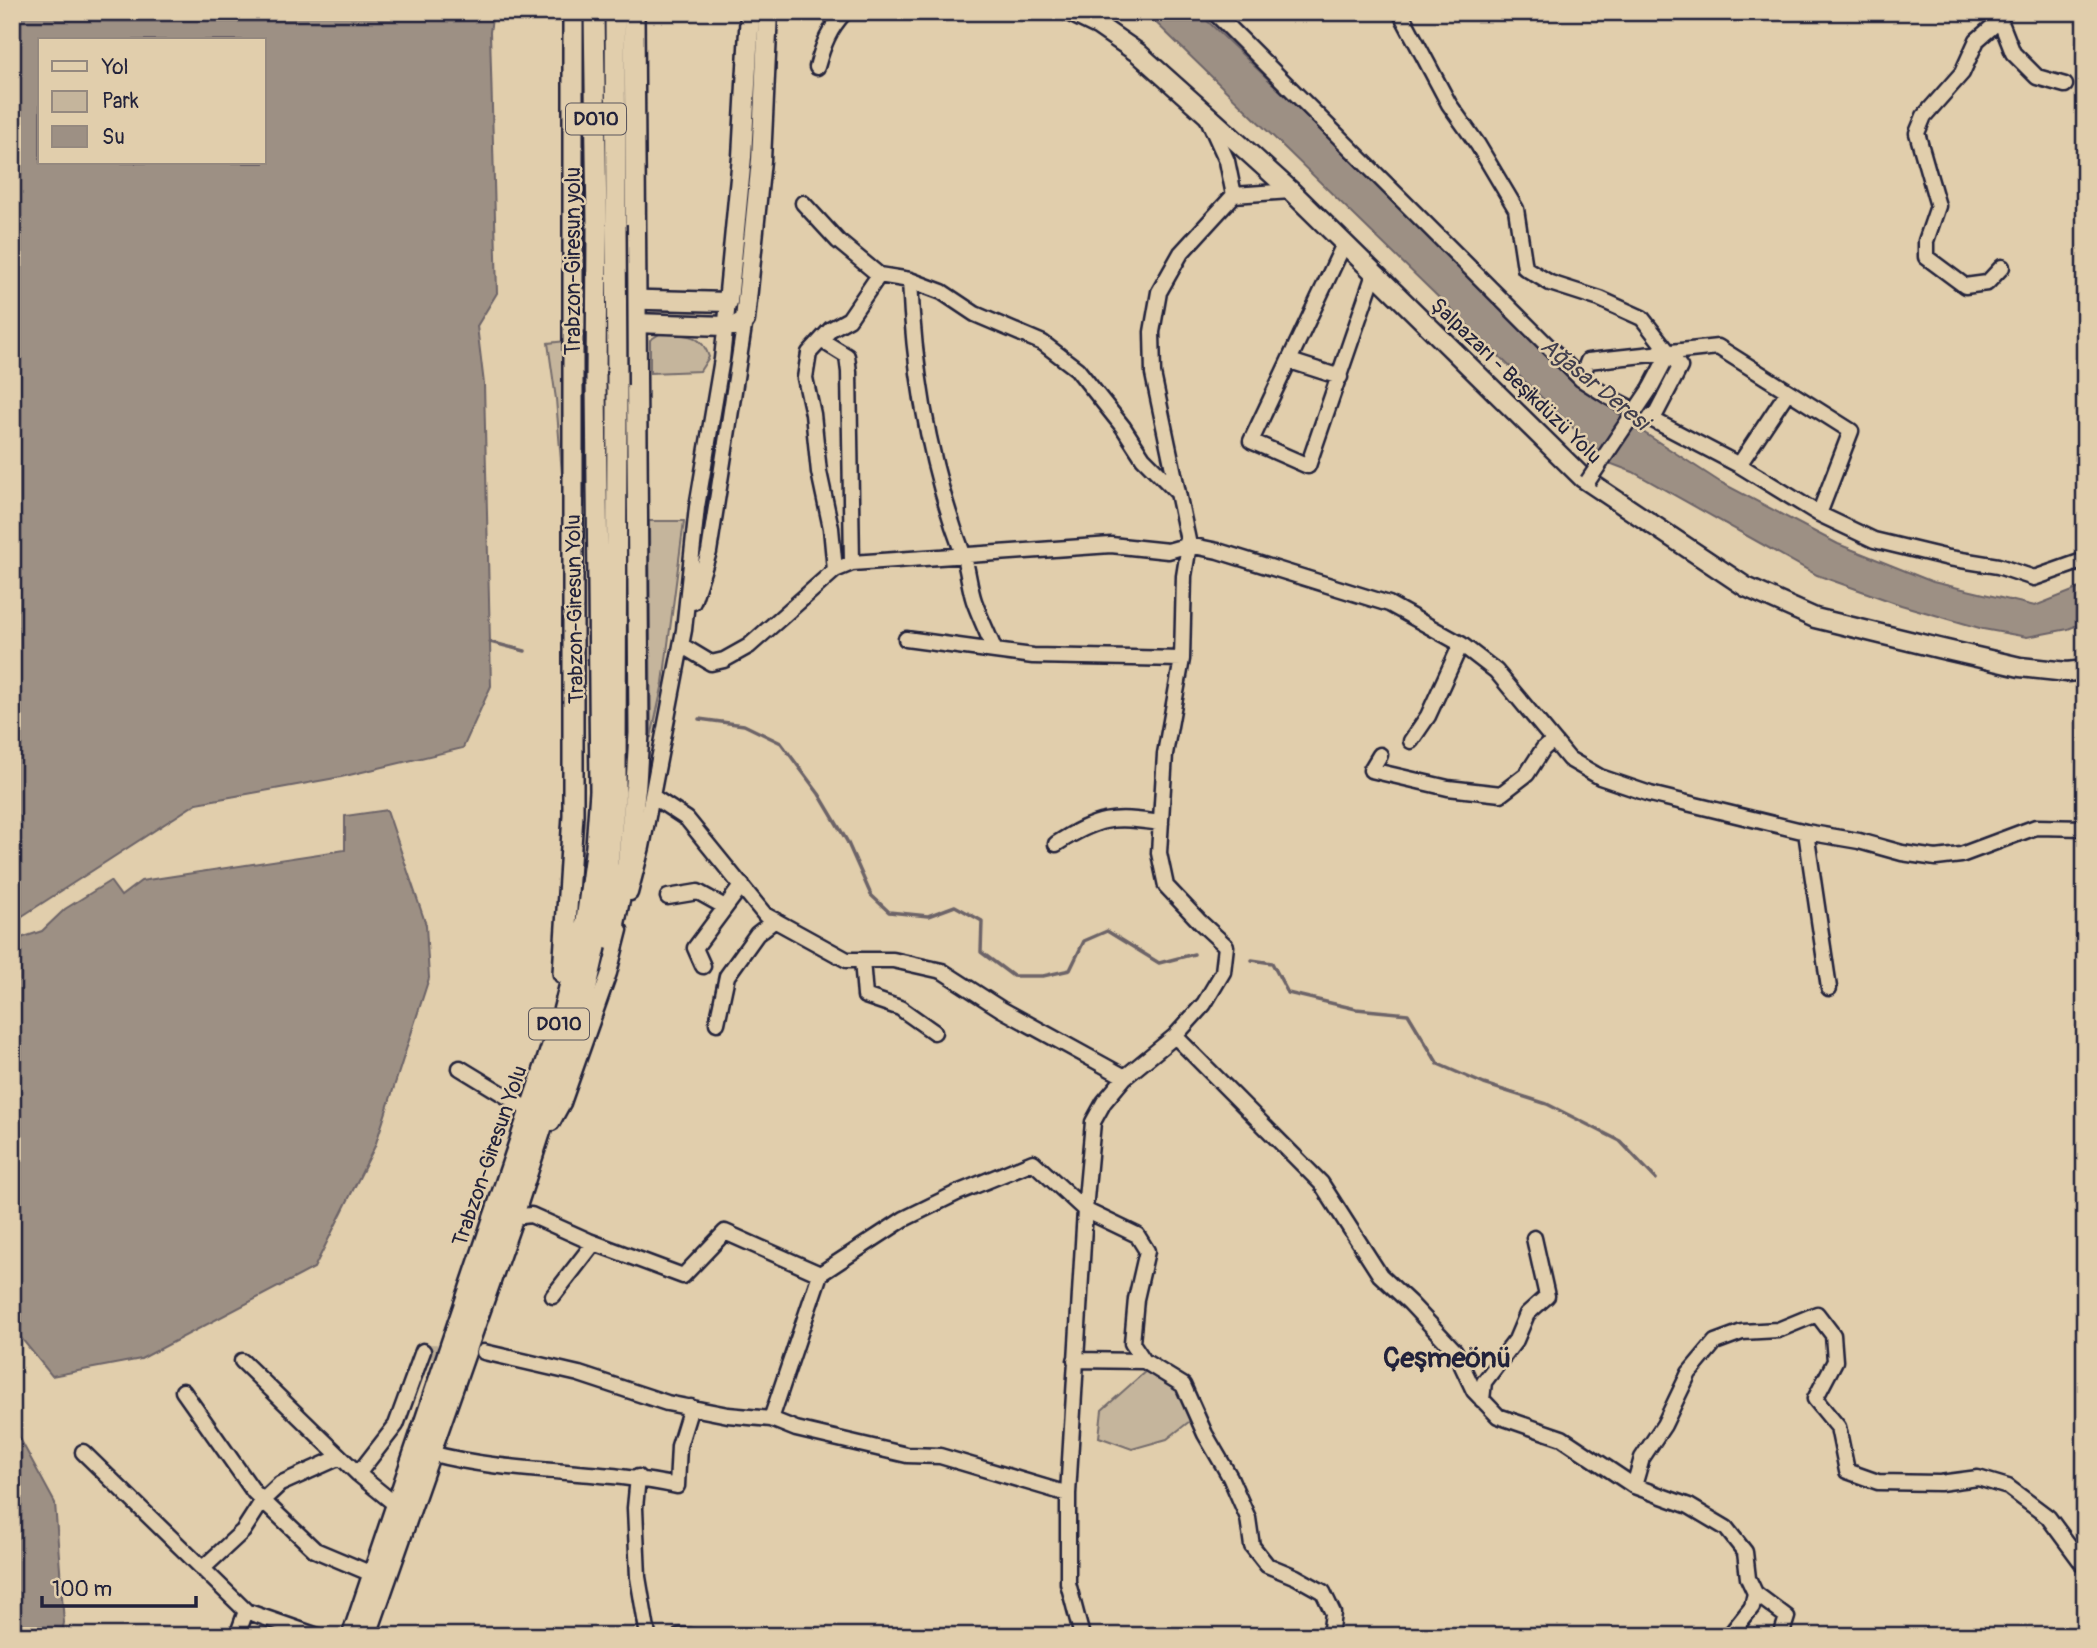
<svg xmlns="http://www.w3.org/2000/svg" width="2097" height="1648" viewBox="0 0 2097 1648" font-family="Pangolin,sans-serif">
<rect width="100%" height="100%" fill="#e1ceac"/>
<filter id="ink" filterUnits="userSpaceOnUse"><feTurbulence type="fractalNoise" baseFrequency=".0143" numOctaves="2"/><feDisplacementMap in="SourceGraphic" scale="14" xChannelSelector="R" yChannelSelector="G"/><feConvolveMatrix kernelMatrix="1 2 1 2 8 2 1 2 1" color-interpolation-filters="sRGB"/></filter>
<g filter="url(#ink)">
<path fill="#c5b59c" stroke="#746c6c" stroke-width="2" d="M661,333C684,335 701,332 709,357L700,371L650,373V340Z
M566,341L564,499L556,399L548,343Z
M649,521H684L663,683L651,738Z
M1147,1370L1178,1390L1190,1421L1167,1439L1132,1449L1099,1437L1102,1410Z"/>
<path fill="#9d9084" stroke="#6c6467" stroke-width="2" fill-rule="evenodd" d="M12,12H493L490,32L497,293L477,326L484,384L491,686L463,748L341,777L197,803L13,922L21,938L42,931L65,909L110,881L121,896L141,881L345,850V816L387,810L426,925L429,978L375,1146L314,1268L141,1359L52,1376L12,1327ZM40,40H264V163H40Z
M1145,12H1198L1339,147L1573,380L1646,434L1720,482L1838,544L1933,582L2035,606L2085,586V622L2068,629L2027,637L1983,629L1901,605L1817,575L1633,472L1609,463Z
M12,1424L55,1503L64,1623L61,1636H12Z"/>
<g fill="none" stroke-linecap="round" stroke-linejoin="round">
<path stroke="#6c6467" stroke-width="3.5" d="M490,642L525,651
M699,719L744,725L781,743L819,794L847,841L871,895L889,912L928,916L955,906L982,921L981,952L1013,976H1043L1070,970L1084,941L1107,931L1159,963L1194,954
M1252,960L1272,963L1288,993L1356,1009L1408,1014L1438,1064L1484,1084L1547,1104L1620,1141L1656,1179"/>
<path stroke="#bbac95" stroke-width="14" stroke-dasharray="14 7" stroke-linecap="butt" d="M423,1351L484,1352"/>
<defs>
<path id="minor" d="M1214,12L1581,379L1609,397L1739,465L1819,514L1874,540L1949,558L1998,566L2034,578L2085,560
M1400,12L1449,104L1478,145L1516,209L1525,268L1550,283L1600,299L1642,318L1680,367L1653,419
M2003,12L2000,20L2013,53L2037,77L2065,85
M2000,20L1977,40L1962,73L1924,116L1917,133L1938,206L1926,241V257L1965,286L1987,283L2002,267
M817,67C823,45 829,29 845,12
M1207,117L1227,161L1234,195
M1291,191L1234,195L1181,253L1159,292L1152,332L1153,374L1189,545L1218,551L1389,604L1461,644L1496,671L1569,759L1600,777L1650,794L1806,832L1859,841L1902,853L1936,858L1961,855L2036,827L2085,828
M803,203L838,241L879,275L910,280L942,292L975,314L1043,343L1077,369L1123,427L1143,458L1177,492
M1344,244L1251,441L1308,466L1374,274
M910,280C914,375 929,465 963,554C968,569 969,586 974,601C980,618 988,634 995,651L1033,656L1182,659
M728,302L722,359L697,507L684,630L652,796L687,819L765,915L847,960H893L942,971L1001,1009L1125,1077
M821,340L847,356L849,372L852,563
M1290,361L1340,377
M1581,379L1588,361L1718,347L1851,431L1819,514
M1650,389L1669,353
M1739,465L1788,391
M835,570L831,528L819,472L813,414L805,378L809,353L831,329L849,319L879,275
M693,602L709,552L745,320
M906,639L995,651
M681,645L711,663L724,660L749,646L835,570L852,563L1111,545L1168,551L1189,545L1184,576L1182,659L1165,754L1159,853L1166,886L1200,922L1226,946L1223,972L1204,1004L1175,1036L1125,1077L1104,1102L1093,1122L1085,1210L1068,1494V1583L1082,1636
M1411,741L1428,716L1461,644
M1380,755L1371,770L1448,788L1501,794L1527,774L1543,749L1552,741
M1806,832L1829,988
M1056,844C1098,817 1112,816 1161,823
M630,893L642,847L652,796
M668,897L698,892L725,907
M862,960L865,996L900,1008L934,1032
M703,966L695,948L742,885
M717,1023L727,976L757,934L775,920
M1175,1036L1321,1183L1380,1275L1410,1303L1455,1351L1474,1391L1498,1416L1562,1438L1634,1486L1689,1506L1726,1528L1745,1552L1748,1578L1755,1593L1752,1607L1729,1636
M460,1068L529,1110
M552,1123L563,1103L609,973L620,930
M513,1217L531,1215L589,1241L683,1276L725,1232L820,1274
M553,1296L594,1243
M484,1352L579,1374L667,1403L728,1415L771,1419L796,1429L907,1455L940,1456L1068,1494
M1075,1360L1144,1361L1183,1385L1205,1434L1230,1477L1248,1518L1252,1546L1267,1565L1296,1577L1323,1592L1333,1613L1330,1636
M242,1361L358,1474L396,1425L423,1351
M183,1391L254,1492L315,1550L372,1574
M1482,1400L1484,1382L1516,1340L1527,1314L1547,1296L1534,1238
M771,1419L820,1274L904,1219L957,1193L1033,1162L1085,1210L1137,1235L1147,1251L1136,1299L1132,1343L1144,1361
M83,1452L246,1611L318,1636
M430,1453C511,1475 596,1468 677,1486L679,1446L691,1407
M358,1474L396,1505
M638,1477L635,1508L638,1577L648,1636
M1634,1486L1642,1458L1664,1425L1689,1373L1715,1342L1742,1332L1778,1330L1817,1314L1833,1335L1835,1361L1815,1399L1838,1427L1847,1471L1878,1482L1940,1483L1978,1478L2008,1487L2048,1517L2085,1567
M202,1569L243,1531L263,1500L280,1484L340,1457
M1755,1593L1787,1617L1781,1636
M237,1636L246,1611
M680,1636H691"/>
<path id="major" d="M1070,12L1099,26L1138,53L1205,113L1291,191L1583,478L1746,587L1815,618L1938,648L2020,667L2067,672L2085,670
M573,298L728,302L742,157L750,12
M574,321L725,326H735L745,320L761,160L768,12"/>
<path id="highway" d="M594,12L597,226
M615,12L616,224
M611,940L627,865L636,784L639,733L634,12
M563,973L573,815V12
M352,1636L561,1019L586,921L596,846L600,791L596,383
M366,1636L513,1217L586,991L601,925L616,791L617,385"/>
</defs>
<use href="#minor" stroke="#22223b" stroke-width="19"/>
<use href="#major" stroke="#22223b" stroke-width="23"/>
<use href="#highway" stroke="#22223b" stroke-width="24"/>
<use href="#minor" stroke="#e1ceac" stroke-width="14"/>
<use href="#major" stroke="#e1ceac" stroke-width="18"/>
<use href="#highway" stroke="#e1ceac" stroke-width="19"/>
<defs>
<path id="minor-bridge" d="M1588,481L1650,389"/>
<path id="highway-bridge" d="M616,224L617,385
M596,383L597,226"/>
</defs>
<use href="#minor-bridge" stroke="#22223b" stroke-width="19" stroke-linecap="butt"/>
<use href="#highway-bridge" stroke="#22223b" stroke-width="24" stroke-linecap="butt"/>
<use href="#minor-bridge" stroke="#e1ceac" stroke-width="14"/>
<use href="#highway-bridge" stroke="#e1ceac" stroke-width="19"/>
</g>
</g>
<g text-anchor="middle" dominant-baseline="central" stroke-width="5" stroke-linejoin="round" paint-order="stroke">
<g fill="#e1ceac" stroke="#5b565d" stroke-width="2">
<rect x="566" y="103.5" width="60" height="31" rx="5"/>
<rect x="529" y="1008.5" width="60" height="31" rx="5"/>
</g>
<g font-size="19" font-weight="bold" fill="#22223b">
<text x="596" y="119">D010</text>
<text x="559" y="1024">D010</text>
</g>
<g font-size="21" fill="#22223b" stroke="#e1ceac">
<text transform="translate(573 261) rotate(-90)">Trabzon-Giresun yolu</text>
<text transform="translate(1516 381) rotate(44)">Şalpazarı - Beşikdüzü Yolu</text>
<text transform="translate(575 609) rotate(-91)">Trabzon-Giresun Yolu</text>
<text transform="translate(490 1156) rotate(-71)">Trabzon-Giresun Yolu</text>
</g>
<g font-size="23" font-style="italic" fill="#413e4d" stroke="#e1ceac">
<text transform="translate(1595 384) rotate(39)">Ağasar Deresi</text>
</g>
<g font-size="28" font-weight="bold" fill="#22223b" stroke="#e1ceac">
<text x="1447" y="1358">Çeşmeönü</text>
</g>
</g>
<rect width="2097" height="1648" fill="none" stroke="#e1ceac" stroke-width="42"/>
<rect x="21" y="21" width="2055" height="1606" fill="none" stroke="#22223b" stroke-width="2.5" filter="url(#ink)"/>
<rect x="38" y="38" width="228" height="126" fill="#e1ceac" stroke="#95897f" stroke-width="2"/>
<rect x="52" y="61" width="35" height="10" fill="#e1ceac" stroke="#95897f" stroke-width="2"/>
<text x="102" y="74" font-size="21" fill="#22223b">Yol</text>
<rect x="52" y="91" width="35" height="21" fill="#c5b59c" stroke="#95897f" stroke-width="2"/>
<text x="102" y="108" font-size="21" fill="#22223b">Park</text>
<rect x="52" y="126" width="35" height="21" fill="#9d9084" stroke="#95897f" stroke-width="2"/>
<text x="102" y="144" font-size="21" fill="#22223b">Su</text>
<path d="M42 1596v10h154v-10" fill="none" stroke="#22223b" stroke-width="3.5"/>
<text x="52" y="1596" font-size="21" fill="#22223b" stroke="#e1ceac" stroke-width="5" paint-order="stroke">100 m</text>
</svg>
